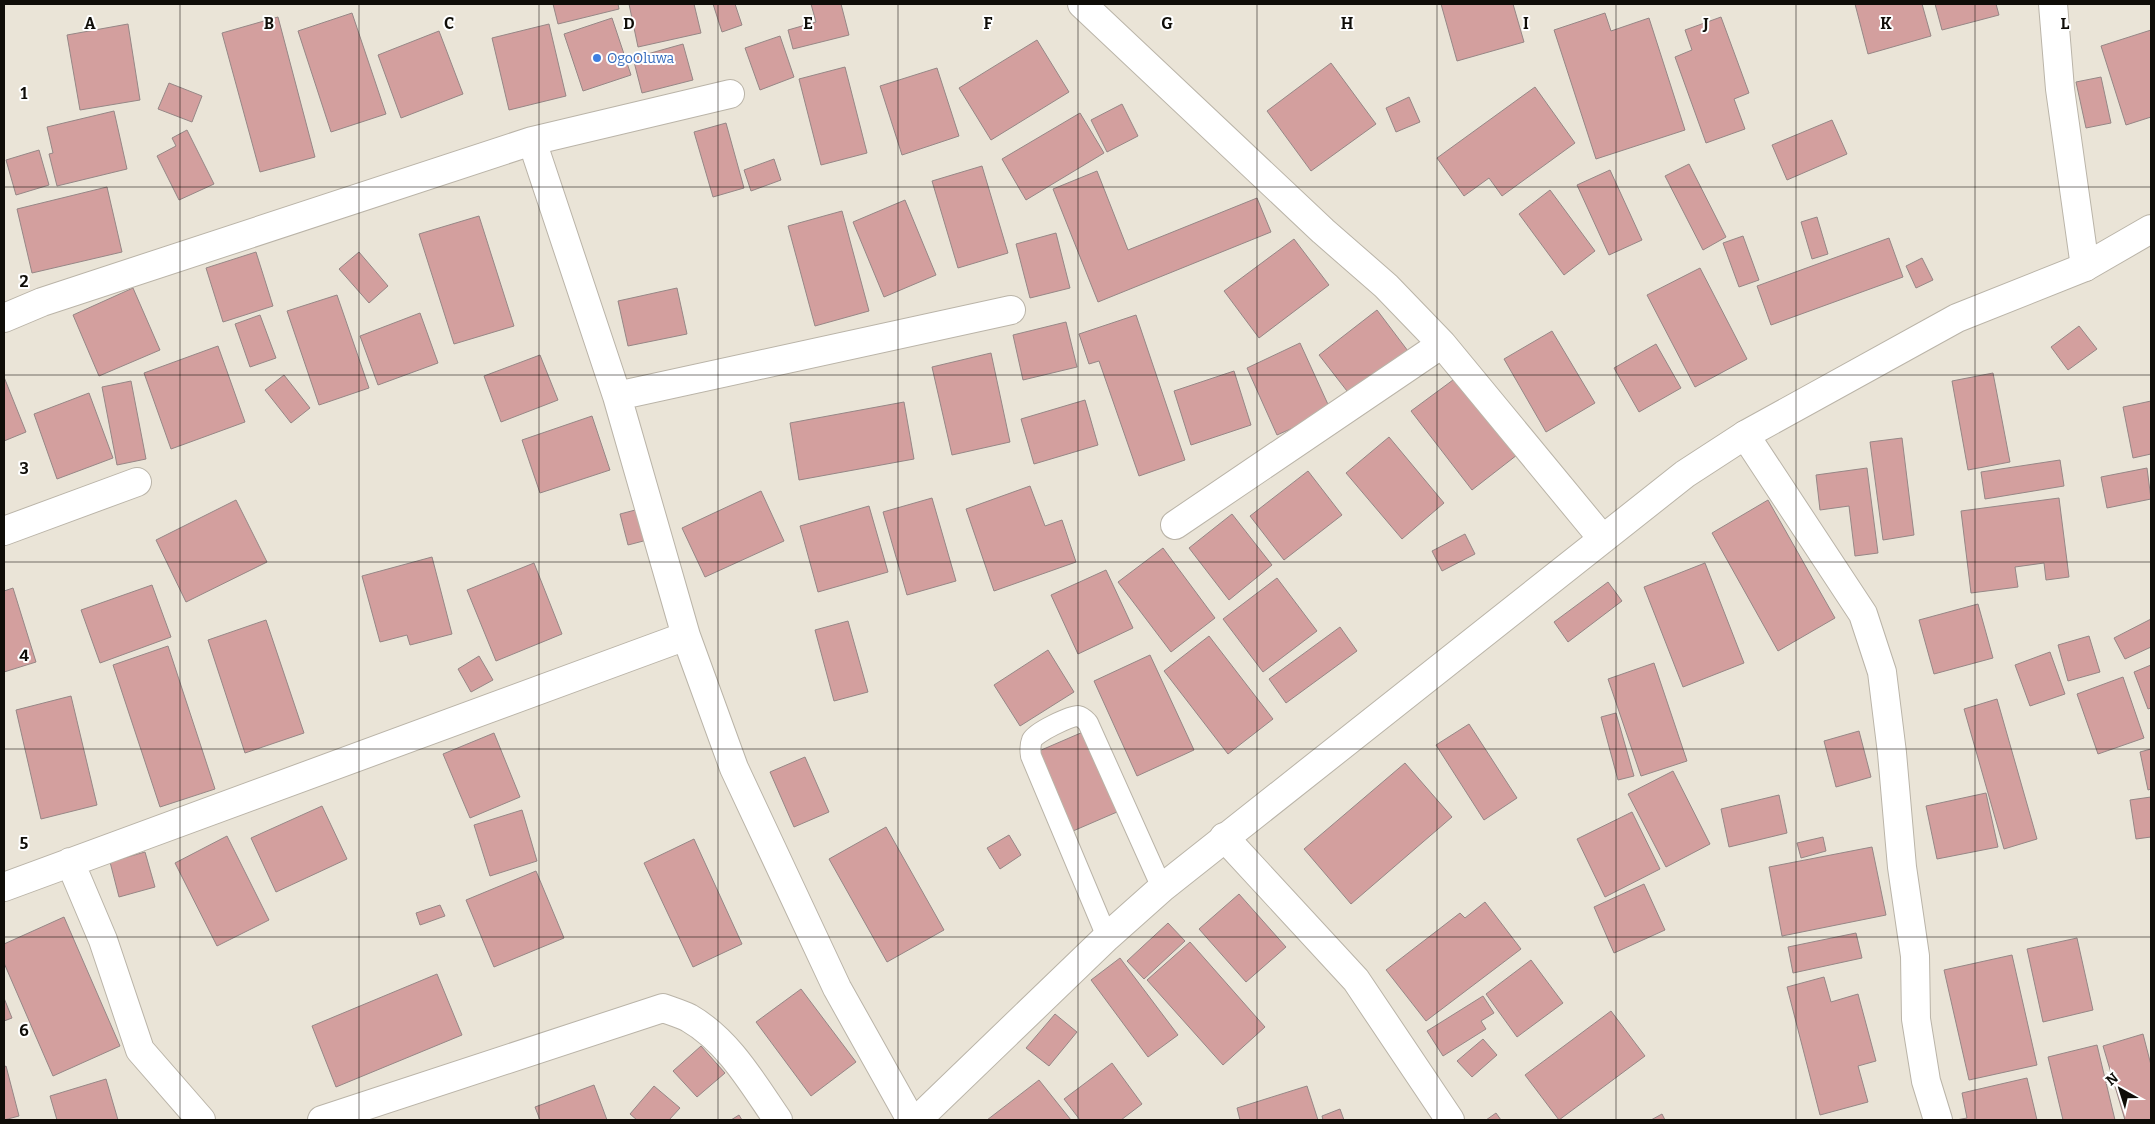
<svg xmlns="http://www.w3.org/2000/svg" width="2155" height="1124" viewBox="0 0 2155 1124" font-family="Bitter,serif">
<rect width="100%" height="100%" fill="#eae4d7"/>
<path fill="#d39f9e" stroke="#968786" d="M553,4H618L619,9L558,24Z
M629,4H694L701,33L638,47Z
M713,4H735L742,25L722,32Z
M811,4H841L849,35L793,49L788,30L816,22Z
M1441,4H1513L1524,42L1457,61Z
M1855,4H1922L1931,36L1868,54Z
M1935,4H1996L1999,15L1942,30Z
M352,13L386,114L331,132L298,31Z
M1605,13L1611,31L1649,18L1685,130L1596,159L1554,30Z
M278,17L315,157L260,172L222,33Z
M1721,17L1749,93L1734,99L1745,129L1706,143L1675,57L1692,50L1685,30Z
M612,18L631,75L583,91L564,34Z
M128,24L140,100L80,110L67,35Z
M549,24L566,96L509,110L492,38Z
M2151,30V117L2126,125L2101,46Z
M439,31L463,94L401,118L378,55Z
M780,36L794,77L760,90L745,48Z
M1037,40L1069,92L991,140L959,88Z
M683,44L693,80L642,93L633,58Z
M1331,63L1376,124L1311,171L1267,111Z
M845,67L867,153L821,165L799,79Z
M937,68L959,136L902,155L880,86Z
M2101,77L2111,123L2086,128L2076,82Z
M169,83L202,96L192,122L158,109Z
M1535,87L1575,143L1502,196L1489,178L1464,196L1437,158Z
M1409,97L1420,122L1396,132L1386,108Z
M1122,104L1138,136L1107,152L1091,120Z
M114,111L127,169L57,186L49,154L53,153L47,127Z
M1080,113L1104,153L1026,200L1002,159Z
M1832,120L1847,154L1787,180L1772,145Z
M726,123L744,188L713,197L694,132Z
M187,130L214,184L179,200L157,156L176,146L172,138Z
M39,150L49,185L16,195L6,160Z
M774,159L781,180L751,191L744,170Z
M1689,164L1726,237L1703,250L1665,176Z
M982,166L1008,253L958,268L932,181Z
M1610,170L1642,240L1609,255L1577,185Z
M1097,171L1128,250L1257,198L1271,232L1098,302L1053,189Z
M107,187L122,252L32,273L17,209Z
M1550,190L1595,251L1564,275L1519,214Z
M905,200L936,275L884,297L853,222Z
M842,211L869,311L815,326L788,226Z
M479,216L514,326L454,344L419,234Z
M1817,217L1828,254L1812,259L1801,222Z
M1056,233L1070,288L1030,298L1016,244Z
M1743,236L1759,280L1739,287L1723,243Z
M1889,238L1903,277L1771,325L1757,286Z
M1294,239L1329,285L1259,338L1224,291Z
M256,252L273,306L223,322L206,268Z
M359,252L388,286L369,303L339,269Z
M1922,258L1933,280L1916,288L1906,266Z
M1700,268L1747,359L1695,387L1647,295Z
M133,288L160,350L99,376L73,315Z
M677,288L687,334L628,346L618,301Z
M337,295L369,388L319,405L287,311Z
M1377,310L1411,355L1354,400L1319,355Z
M420,313L438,363L378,385L360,336Z
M260,315L276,358L250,367L235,324Z
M1136,315L1185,460L1139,476L1099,361L1089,364L1079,334Z
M1066,322L1077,367L1023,380L1013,335Z
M2079,326L2097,349L2068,370L2051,347Z
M1552,331L1595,403L1546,432L1504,359Z
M1300,343L1331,411L1277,435L1247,368Z
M1656,344L1681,388L1639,412L1614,368Z
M218,346L245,422L171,449L144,373Z
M991,353L1010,442L952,455L932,367Z
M540,355L558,400L501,422L484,376Z
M1234,371L1251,425L1191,445L1174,391Z
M1993,373L2010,462L1968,470L1952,381Z
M284,375L310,408L291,423L265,390Z
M4,377L26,432L4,441Z
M1457,377L1517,455L1472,490L1411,411Z
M131,381L146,459L117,465L102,387Z
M89,393L113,458L57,479L34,414Z
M1085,400L1098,445L1034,464L1021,419Z
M2151,401V454L2133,458L2123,407Z
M904,402L914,459L799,480L790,423Z
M592,416L610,470L540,493L522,440Z
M1389,437L1444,503L1402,539L1346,473Z
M1902,438L1914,535L1883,540L1870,442Z
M2060,460L2064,486L1985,499L1981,472Z
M1867,468L1878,553L1855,556L1849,506L1820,510L1816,475Z
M2147,468L2151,499L2107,508L2101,477Z
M1308,471L1342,515L1284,560L1250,516Z
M1030,486L1045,526L1062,520L1076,562L994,591L966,509Z
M761,491L784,541L705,577L682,528Z
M932,498L956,581L907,595L883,512Z
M2059,498L2069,577L2046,580L2044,563L2015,567L2018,587L1971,593L1961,511Z
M236,500L267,562L186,602L156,540Z
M1768,500L1835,618L1778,651L1712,533Z
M869,506L888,572L818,592L800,526Z
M643,508L651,539L628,545L620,514Z
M1232,514L1272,565L1229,600L1189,548Z
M1465,534L1475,554L1442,571L1432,551Z
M1163,548L1215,618L1171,652L1118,582Z
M432,557L452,634L410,645L407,635L380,642L362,576Z
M534,563L562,634L496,661L467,590Z
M1705,563L1744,663L1683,687L1644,587Z
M1106,570L1133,628L1078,654L1051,595Z
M1277,578L1317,631L1263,672L1223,619Z
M1608,582L1622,601L1568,642L1554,622Z
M152,585L171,637L100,663L81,610Z
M13,588L36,662L4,672V591Z
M1978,604L1993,658L1934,674L1919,620Z
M2151,619V647L2125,659L2114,638Z
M266,620L304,733L245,753L208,640Z
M848,621L868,692L834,701L815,630Z
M1340,627L1357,651L1286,703L1269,679Z
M1209,636L1273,719L1228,754L1164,671Z
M2089,636L2100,672L2068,681L2058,645Z
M168,646L215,789L160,807L113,665Z
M1048,650L1074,692L1020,726L994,685Z
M2050,652L2065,694L2030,706L2015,665Z
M1150,655L1194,750L1137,776L1094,681Z
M479,656L493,680L471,692L458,669Z
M1654,663L1687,761L1641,776L1608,679Z
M2151,665V708L2148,709L2134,672Z
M2123,677L2144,738L2098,754L2077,694Z
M71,696L97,805L41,819L16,710Z
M1997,699L2037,839L2004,849L1964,709Z
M1616,713L1634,776L1618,780L1601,717Z
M1469,724L1517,798L1484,820L1436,745Z
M1859,731L1871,777L1836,787L1824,741Z
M1083,732L1117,812L1073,831L1039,751Z
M494,733L520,797L470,818L443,754Z
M2151,749V789L2148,790L2140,752Z
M805,757L829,812L794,827L770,772Z
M1405,763L1452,817L1351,904L1304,849Z
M1673,771L1710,844L1666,867L1628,794Z
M1986,793L1998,847L1937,859L1926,806Z
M1779,795L1787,833L1729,847L1721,809Z
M2151,797V837L2136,839L2130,800Z
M322,806L347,859L276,892L251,838Z
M522,810L537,861L490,876L474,825Z
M1632,812L1660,869L1605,897L1577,839Z
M886,827L944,930L887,962L829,859Z
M1009,835L1021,855L1000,869L987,848Z
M227,836L269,920L217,946L175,863Z
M1823,837L1826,851L1801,858L1797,843Z
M694,839L742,944L693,967L644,863Z
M1872,847L1886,915L1782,936L1769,867Z
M145,852L155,887L119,897L110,862Z
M536,871L564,938L494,967L466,900Z
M1644,884L1665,930L1614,953L1594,907Z
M1239,894L1286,947L1246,982L1199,929Z
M1485,902L1521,949L1426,1021L1386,970L1460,913L1465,918Z
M440,905L445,916L420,925L416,913Z
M64,917L120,1046L53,1076L4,963V944Z
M1168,923L1185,941L1144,979L1127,961Z
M1856,933L1862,958L1793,973L1788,947Z
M2077,938L2093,1010L2043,1022L2027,949Z
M1190,942L1265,1027L1223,1065L1147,980Z
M2012,955L2037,1065L1969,1080L1944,970Z
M1120,958L1178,1035L1148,1057L1091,980Z
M1531,960L1563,1003L1517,1037L1486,994Z
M437,974L462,1035L336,1087L312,1026Z
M1824,977L1831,1002L1858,994L1876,1061L1858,1066L1868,1102L1820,1115L1787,987Z
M801,989L856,1062L811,1096L756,1022Z
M1483,996L1494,1013L1481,1021L1486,1029L1443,1056L1427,1031Z
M4,998L12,1018L4,1021Z
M1611,1011L1645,1056L1559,1120L1525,1075Z
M1055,1014L1077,1032L1049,1066L1026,1048Z
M2143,1034L2151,1065V1120H2125L2103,1046Z
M1483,1039L1497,1055L1472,1077L1457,1061Z
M2097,1045L2115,1120H2063L2048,1057Z
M701,1046L725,1073L697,1097L673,1071Z
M1112,1063L1142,1104L1121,1120H1080L1064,1099Z
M6,1066L19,1116L4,1120V1067Z
M2027,1078L2037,1120H1956L1967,1118L1962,1093Z
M106,1079L118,1120H57L50,1096Z
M1039,1080L1071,1120H987Z
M594,1085L607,1120H540L535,1107Z
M654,1086L680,1108L669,1120H637L630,1114Z
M1307,1086L1318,1120H1240L1237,1108Z
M1340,1109L1344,1120H1323L1322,1116Z
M1496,1113L1501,1120H1486Z
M1662,1114L1665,1120H1651Z
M739,1115L742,1120H731Z"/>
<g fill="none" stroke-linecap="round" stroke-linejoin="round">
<defs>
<path id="service" d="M1107,937L1031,756C1030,750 1030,745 1032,740C1036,732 1070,716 1078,716C1083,717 1085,720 1088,723L1162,888"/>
<path id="minor" d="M1082,4L1323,231L1386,286L1442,344L1602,538
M2053,4L2060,89L2085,267
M532,141L617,396L686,636L734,768L837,988L911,1120
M4,318L42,302L532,141L730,94
M617,396L1011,310
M1745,435L1863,614L1882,672L1892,753L1902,867L1915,956L1916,1019L1926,1081L1938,1120
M1175,525L1442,344
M4,531L137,482
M1224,837L1356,980L1450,1120
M70,862L103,940L140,1050L201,1120
M4,887L686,636
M322,1120L663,1008C671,1011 681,1014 689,1018C729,1041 753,1084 778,1120"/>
<path id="tertiary" d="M917,1120L1107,937L1162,888L1685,474L1745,435L1957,318L2085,267L2151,229"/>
</defs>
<use href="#service" stroke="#bab4a8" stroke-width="22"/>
<use href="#minor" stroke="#bab4a8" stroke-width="30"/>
<use href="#tertiary" stroke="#bab4a8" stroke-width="30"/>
<use href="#service" stroke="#fff" stroke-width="20"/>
<use href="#minor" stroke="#fff" stroke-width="28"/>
<use href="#tertiary" stroke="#fff" stroke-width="28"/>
</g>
<path fill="none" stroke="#0f0d08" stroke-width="1" stroke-opacity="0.55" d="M180,4V1120M359,4V1120M539,4V1120M718,4V1120M898,4V1120M1078,4V1120M1257,4V1120M1437,4V1120M1616,4V1120M1796,4V1120M1975,4V1120M4,187H2151M4,375H2151M4,562H2151M4,749H2151M4,937H2151"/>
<circle fill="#3f7fe0" stroke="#fff" stroke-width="2" cx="597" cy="58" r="5"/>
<g text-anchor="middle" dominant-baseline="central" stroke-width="4" stroke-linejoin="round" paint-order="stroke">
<g font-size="14" fill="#366cbe" stroke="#fff" text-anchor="start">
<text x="607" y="58">OgoOluwa</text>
</g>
</g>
<g font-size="16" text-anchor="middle" font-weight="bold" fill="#0f0d08" stroke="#fff" stroke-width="4" stroke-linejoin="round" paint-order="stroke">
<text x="90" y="29">A</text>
<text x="269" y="29">B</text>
<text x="449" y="29">C</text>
<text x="629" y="29">D</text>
<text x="808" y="29">E</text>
<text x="988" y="29">F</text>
<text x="1167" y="29">G</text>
<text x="1347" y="29">H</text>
<text x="1526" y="29">I</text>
<text x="1706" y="29">J</text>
<text x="1886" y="29">K</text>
<text x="2065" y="29">L</text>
<text x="24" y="99">1</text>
<text x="24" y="287">2</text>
<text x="24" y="474">3</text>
<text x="24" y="661">4</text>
<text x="24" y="849">5</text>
<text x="24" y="1036">6</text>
</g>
<rect width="2155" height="1124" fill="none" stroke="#0f0d08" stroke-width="10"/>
<g transform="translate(2120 1089) rotate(321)" stroke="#ffffff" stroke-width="4" paint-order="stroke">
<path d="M0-4L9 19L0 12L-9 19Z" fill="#0f0d08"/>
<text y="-8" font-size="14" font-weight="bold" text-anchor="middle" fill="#0f0d08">N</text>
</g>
</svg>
